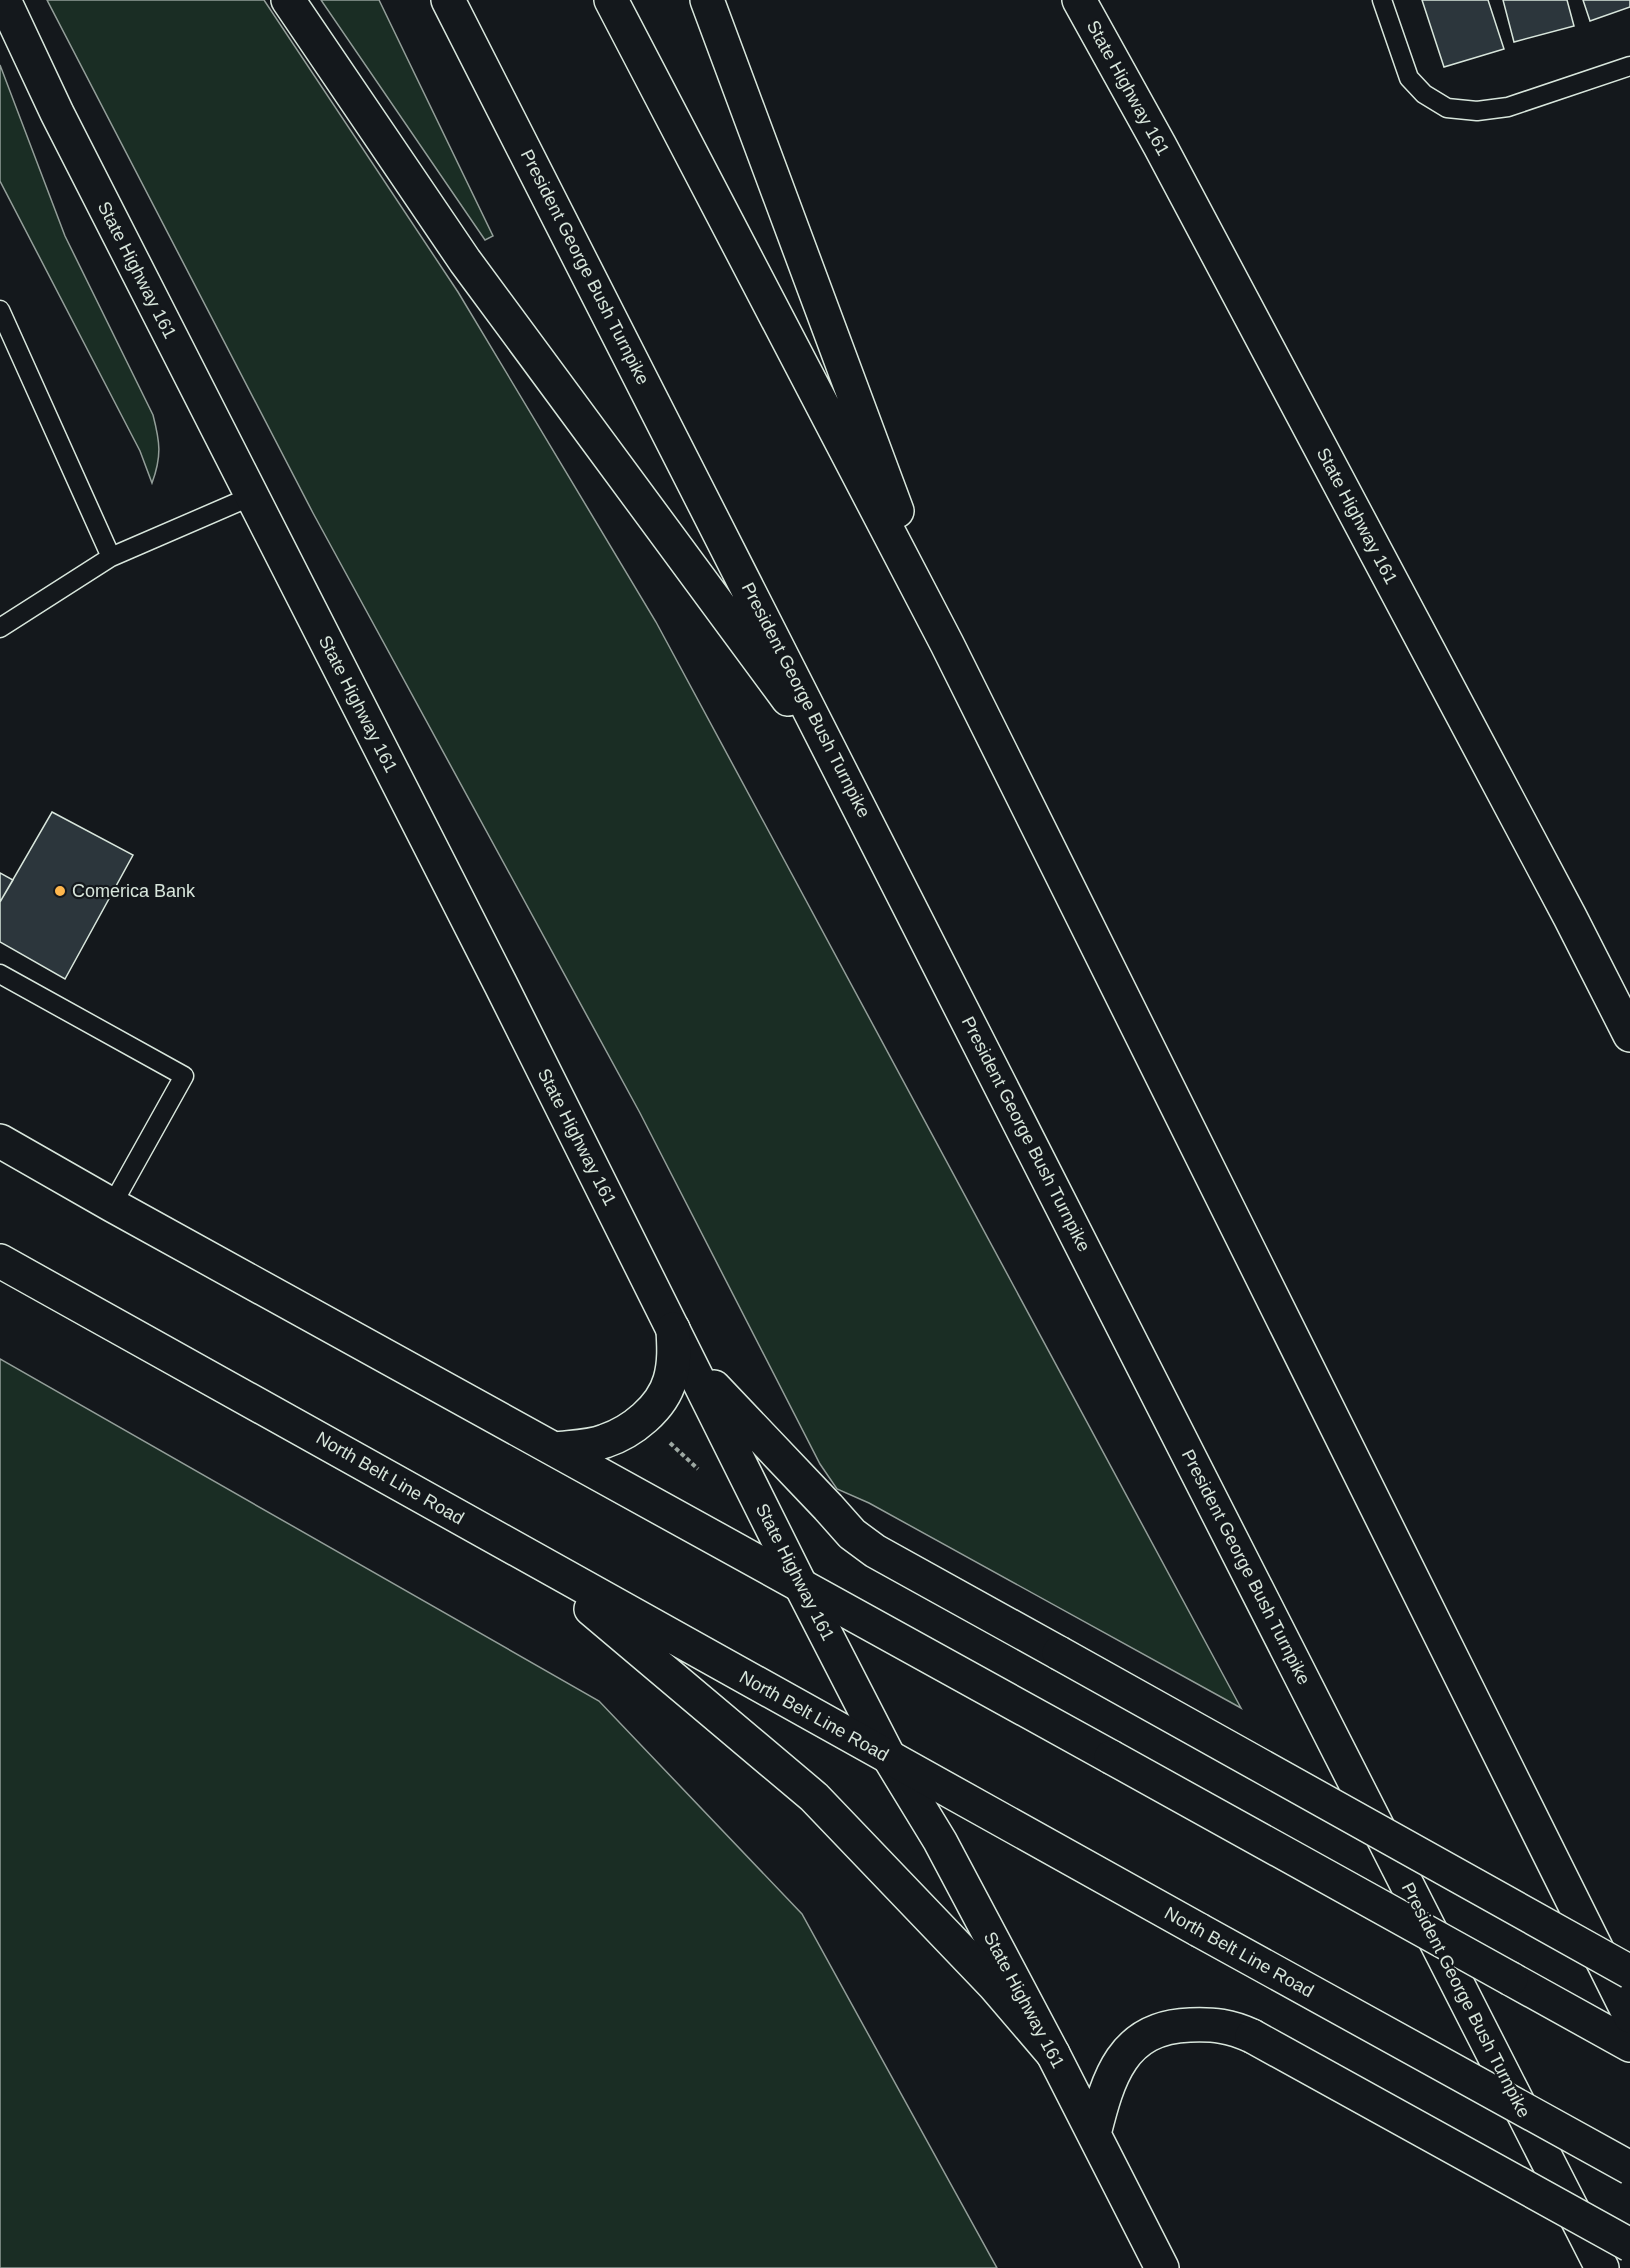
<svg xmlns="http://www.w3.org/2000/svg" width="1630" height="2268" viewBox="0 0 1630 2268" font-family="Arial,sans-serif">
<rect width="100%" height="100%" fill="#14181c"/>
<path fill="#1a2d24" stroke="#939e99" stroke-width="1.5" d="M47,0H264L458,292L656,622L1241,1708L869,1503L837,1489L820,1464L640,1113L313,513Z
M321,0H379L493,236L485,240Z
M0,65L65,236L153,415C160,442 162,456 152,483L140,451L0,181Z
M0,1359L599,1701L802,1914L997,2268H0Z"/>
<path fill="#2c363c" stroke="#d8e6dc" stroke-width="1.5" d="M1422,0H1488L1504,49L1444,67Z
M1503,0H1567L1574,26L1514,42Z
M1583,0H1630V7L1590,21Z
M52,812L133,855L65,979L0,942V902Z
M0,873L13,880L0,902Z"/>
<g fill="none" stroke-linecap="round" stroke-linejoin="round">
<defs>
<path id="lane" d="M1382,0L1409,78L1424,94L1447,108L1477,111L1508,107L1630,66
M0,310L111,557L252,496
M0,628L111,557
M0,974L184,1076L112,1205"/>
<path id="secondary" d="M4,0L57,113L501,985L801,1586L890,1759L940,1841L1053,2054L1162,2268
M1079,0L1160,146L1570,917L1630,1035
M714,1387L828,1507L852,1534L875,1551L1059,1653
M1094,2134C1108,2078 1122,2027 1190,2025C1214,2024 1230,2026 1252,2036"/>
<path id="primary" d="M0,1141L112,1205L1111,1757
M0,1261L1199,1930
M555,1449C571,1447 590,1447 605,1441C632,1432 662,1408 670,1380C675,1363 674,1346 673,1329
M591,1609L814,1797L994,1985L1053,2054
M1511,1979L1630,2045"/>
<path id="highway" d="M288,0L465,261L788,699
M448,0L1602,2268
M611,0L947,644L1630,2016
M707,0L897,511"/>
</defs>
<use href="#lane" stroke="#d8e6dc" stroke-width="21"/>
<use href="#secondary" stroke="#d8e6dc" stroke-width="36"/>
<use href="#primary" stroke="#d8e6dc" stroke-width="36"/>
<use href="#highway" stroke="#d8e6dc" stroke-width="36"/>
<path stroke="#9da8a2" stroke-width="4" stroke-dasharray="4.5 3" stroke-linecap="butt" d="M670,1443L698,1469"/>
<use href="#lane" stroke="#14181c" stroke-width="18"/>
<use href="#secondary" stroke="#14181c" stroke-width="33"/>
<use href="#primary" stroke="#14181c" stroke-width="33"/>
<use href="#highway" stroke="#14181c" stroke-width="33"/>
<defs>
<path id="secondary-bridge" d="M1059,1653L1630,1972
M1252,2036L1630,2245"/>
<path id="primary-bridge" d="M1111,1757L1511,1979
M1199,1930L1630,2168"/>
</defs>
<use href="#secondary-bridge" stroke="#d8e6dc" stroke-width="36" stroke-linecap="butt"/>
<use href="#primary-bridge" stroke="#d8e6dc" stroke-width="36" stroke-linecap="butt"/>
<use href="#secondary-bridge" stroke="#14181c" stroke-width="33"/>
<use href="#primary-bridge" stroke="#14181c" stroke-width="33"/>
</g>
<circle fill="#ffb74d" stroke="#14181c" stroke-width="2" cx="60" cy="891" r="6"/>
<g text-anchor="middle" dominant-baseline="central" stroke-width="4.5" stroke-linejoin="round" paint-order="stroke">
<g font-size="18" fill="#d8e6dc" stroke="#14181c">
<text transform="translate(1128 88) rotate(61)">State Highway 161</text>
<text transform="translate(585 267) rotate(63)">President George Bush Turnpike</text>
<text transform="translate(137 270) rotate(63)">State Highway 161</text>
<text transform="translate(1357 516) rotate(62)">State Highway 161</text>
<text transform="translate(806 700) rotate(63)">President George Bush Turnpike</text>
<text transform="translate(358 704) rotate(63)">State Highway 161</text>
<text transform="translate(1026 1134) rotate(63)">President George Bush Turnpike</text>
<text transform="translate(577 1137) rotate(63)">State Highway 161</text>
<text transform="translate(390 1478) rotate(30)">North Belt Line Road</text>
<text transform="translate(1246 1567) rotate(63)">President George Bush Turnpike</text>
<text transform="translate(795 1572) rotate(63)">State Highway 161</text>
<text transform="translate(814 1716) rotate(29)">North Belt Line Road</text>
<text transform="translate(1239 1952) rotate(29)">North Belt Line Road</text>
<text transform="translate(1024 2000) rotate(62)">State Highway 161</text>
<text transform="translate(1466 2000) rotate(63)">President George Bush Turnpike</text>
</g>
<g font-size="18" fill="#d8e6dc" stroke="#14181c" text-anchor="start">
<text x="72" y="891">Comerica Bank</text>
</g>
</g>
</svg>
